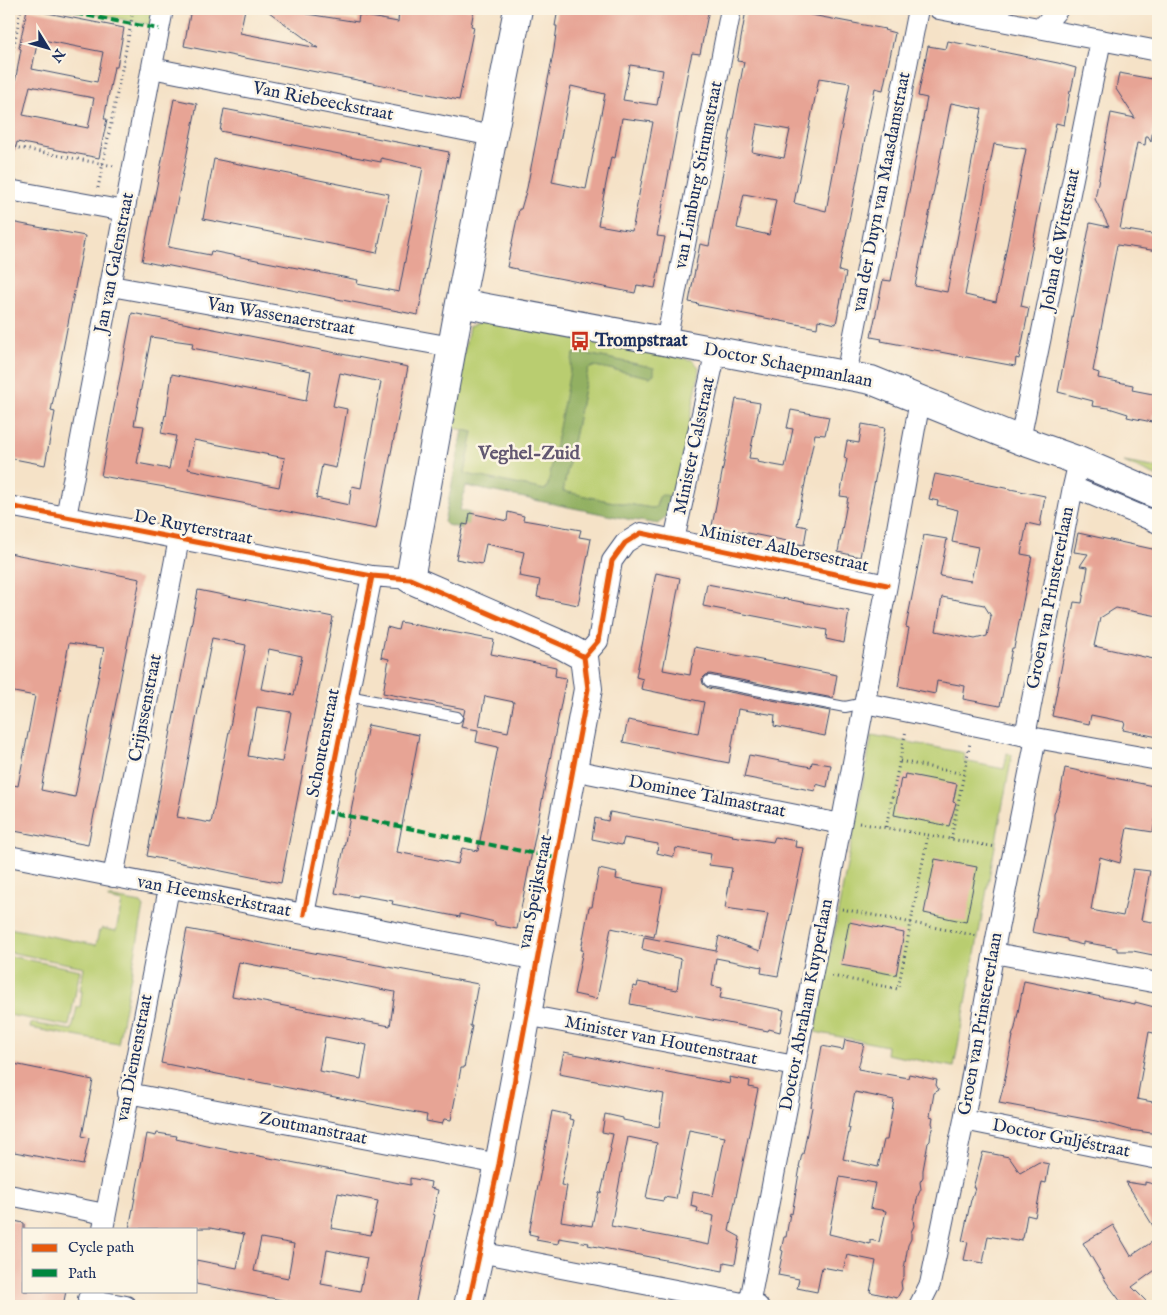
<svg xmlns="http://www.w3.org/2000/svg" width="1167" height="1315" viewBox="0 0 1167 1315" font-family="'IM FELL English',serif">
<rect width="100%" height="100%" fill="#fcf5e5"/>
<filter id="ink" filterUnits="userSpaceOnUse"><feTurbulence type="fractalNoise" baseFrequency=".02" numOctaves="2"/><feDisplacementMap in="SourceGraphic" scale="10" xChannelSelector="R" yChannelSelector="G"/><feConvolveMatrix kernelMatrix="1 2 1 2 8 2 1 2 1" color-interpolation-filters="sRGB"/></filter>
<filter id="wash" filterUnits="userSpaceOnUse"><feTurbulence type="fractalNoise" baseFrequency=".0096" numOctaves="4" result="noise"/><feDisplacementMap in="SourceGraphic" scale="20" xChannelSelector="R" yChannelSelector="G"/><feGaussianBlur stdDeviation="1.12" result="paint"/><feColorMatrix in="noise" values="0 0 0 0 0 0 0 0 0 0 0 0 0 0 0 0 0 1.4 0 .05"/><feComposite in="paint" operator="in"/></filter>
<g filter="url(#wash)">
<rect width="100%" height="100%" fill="#f5e2c7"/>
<path fill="#b9cd70" stroke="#6a7e67" d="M68,9H155L152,25Z
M485,320L692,360L699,367L698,379L675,496L659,497L656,507L652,508L608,501L563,492L588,369L595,366L650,377L646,366L577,352L574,355L548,485L545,490L466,474L465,472L473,432L449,427L469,327Z
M1124,462L1158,468V477Z
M872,735L965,753L964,761L1004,769L1007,753L1012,755L954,1067L886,1054L887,1046L815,1032Z
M108,897L141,903L144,907L118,1044L30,1028L31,1023L72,1030L77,1007H80L82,991H80L84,967L9,952V928L96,945L99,931H101L102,928L116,931L122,902L108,899Z
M9,956L80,970L69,1026L9,1015Z"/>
<path fill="#92b062" stroke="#567060" d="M577,352L646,366L654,368V374L650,377L595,366L588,369L563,491L608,501L652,508L656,507L659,497L662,495L675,496L670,512L659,524L632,520L466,486L460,510L476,515L472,531L447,525L444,522L463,430L473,432L465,472L466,474L545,490L548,485L573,355Z"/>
<g id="blocks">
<path fill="#e7a495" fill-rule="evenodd" d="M27,9L124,28L117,67H114L104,119H107L99,158L17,142L15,151L9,150V100H11L16,77L21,49L19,48ZM38,39L103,52L97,82L32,69ZM30,86L94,98L88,128L23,115Z
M191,9H245L240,33L318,48L265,9H308L307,14L358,22L359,15L398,22L399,9H474L471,26L474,27L459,100L184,46Z
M558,9H709L700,54L692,53L687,75L657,236L665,237L655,288L637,285L635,293L517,270V269L507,267L519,209H521L527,188L554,49L557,26H555ZM630,65L663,70L657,105L623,100ZM571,86L605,94L586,189L552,182ZM622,118L653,122L632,231L598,225L611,157L615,158Z
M766,9H780L885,29L884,30L895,33L883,90L875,88L839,271L846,273L836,324L818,320L817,328L698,305L699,304L689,302L700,244L709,246L713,224L744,62L737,61L746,10L765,14ZM819,78L850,83L826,211L794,203ZM757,124L790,130L784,158L752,152ZM744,194L776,200L769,235L737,228Z
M948,41L1058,63L1076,68L1071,91H1070L1064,125L1056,123L1021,306L1029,308L1019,359L1016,358L1015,366L881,341L882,339L871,337L883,280L891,281L911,182L927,98L918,96L928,46L946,49ZM951,103L982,109L947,292L915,286ZM994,144L1026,149L996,302L965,295Z
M1119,73L1158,80V99L1151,141L1148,136H1146L1145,145L1137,143L1120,229L1158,235V251L1117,245L1093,371L1099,373L1098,378L1133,385L1132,390L1158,395V415L1153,414L1152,422L1127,417L1128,414L1109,408L1092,406L1093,401L1058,392L1090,223L1109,227L1095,199L1111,113L1135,118L1116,89Z
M174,99L197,104L168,247L210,255L211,251L358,280L357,284L399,292L423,167L381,158V162L220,131L224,109L449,152L418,315L165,265V266L142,261Z
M214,159L389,194L377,253L203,219Z
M11,222L85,236L51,411L55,412L45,465L9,458V231Z
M132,313L408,367L376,529L165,488V487L101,476ZM151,337L193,343L192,348L311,371L306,401L172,374L166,416L165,415L161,433L176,436L169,469L137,463L144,426L134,425ZM340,373L381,382L361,488L352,486L349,505L316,498L322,465L336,468L344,427L347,409L333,406ZM194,440L285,458L279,487L188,469Z
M736,399L760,403L749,458L758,459L757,462L785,467L793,429L787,428L791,410L829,417L825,435L815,434L804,488L797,525L807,527L804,545L787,542V541L712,526Z
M862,424L885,428L860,557L838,552L848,497L840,496L847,459L844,458L847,441L859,443Z
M935,474L1045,496L1040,526L1027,523L1021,554L1032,556L1014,648H1012L1000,706L963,699L965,686L937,681L935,694L898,686L909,628L906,627L924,535L947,539L940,576L971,581L978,547L952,542L958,510L937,505L938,501L929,499ZM942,597L984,605L991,616L987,636L975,639L936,631Z
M508,512L524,516L523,520L581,530L579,537L591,539L578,605L537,597L540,580L519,576L524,552L486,544L482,564L456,559L463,524L468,525L470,513L507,521Z
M1078,533L1157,550L1156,556H1158V616L1116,608L1100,618L1094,646L1158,660V737L1123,730L1125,722L1091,715L1089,724L1052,716L1074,602L1082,603L1088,567L1080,566L1088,554L1074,552Z
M9,553L140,579L88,845L9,830V784L18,786L35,696L9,691ZM69,643L104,648L75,797L41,790Z
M656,573L680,578L663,670L690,675L695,647L837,675L833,698L710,674L706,675L702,679L703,684L708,688L830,711L825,736L774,726L775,715L738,709L729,763L623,742L628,720L698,733L704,702L641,689L643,679L636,677Z
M707,584L849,611L844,643L826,639L827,630L703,606Z
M198,590L333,617L281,883L147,856ZM212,638L246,645L211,823L177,817ZM269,649L302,656L294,695L261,689ZM257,707L291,712L282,762L248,756Z
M400,622L494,640L491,654L556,667L555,676L566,678L517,929L495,925V922L460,914V917L392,904L393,901L358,895V897L335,893L368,725L419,735L397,852L458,864L462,848L478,851L498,747L476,742L478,730L461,727L465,709L383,693L389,659L381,657L387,627L398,630ZM485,696L514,702L508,732L479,726Z
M749,755L811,767L812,762L831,765L827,787L816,784L815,791L744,777Z
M1065,768L1158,787V806L1153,832L1127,828L1120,863L1100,857L1091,910L1123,916L1133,869L1150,871L1141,920L1158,923V956L1133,951H1117V948L1083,942V945L1067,941V939L1032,932L1051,839L1054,825V814L1060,796Z
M905,774L957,784L953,802L956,803L949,826L894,815L901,778L904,779Z
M610,812L733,835L732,836L773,842L775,837L796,841L795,847L804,848L778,976L761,973L762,967L716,958L712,986L722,988L720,998L784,1010L780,1032L769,1029L768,1031L630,1004L633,986L637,987L638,982L677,990L681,959L642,949L644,937L716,951L719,936L760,951L768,914L725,908L732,868L709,865L711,854L676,848L674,857L657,853L658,844L624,838L622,845L592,839L595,818L608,821Z
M935,859L977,867L966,922L924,913Z
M599,869L617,873L616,879L663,888L654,937L611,928L597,999L574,994L583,950H581L589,907H592Z
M849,922L904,933L896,975L841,965Z
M187,929L478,984L470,1026H472L468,1046L464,1068H461L451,1120L444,1119L442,1124L426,1121L427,1115L161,1063ZM239,962L395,992L390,1026L232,996ZM325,1037L367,1045L361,1079L319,1071Z
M1024,981L1135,1004V1002L1158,1008V1034L1149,1032L1137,1099L1158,1103V1134L1130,1130L1096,1121L999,1103L1003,1088L1013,1036H1012L1015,1028Z
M845,1040L864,1044L858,1069L908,1078L909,1074L937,1080L936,1085L939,1090L934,1093L930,1116L933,1117L932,1123L933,1126L931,1132L930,1141L928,1143L923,1170V1177L920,1182L921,1189L918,1195L913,1219L914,1226L911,1232V1239L908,1245L904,1269V1276L901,1282L902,1289L897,1298L870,1292L876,1261L847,1255L843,1271L822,1267L817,1292L797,1288L799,1279L778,1275L783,1251L781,1250L784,1237H786L790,1213L792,1214L800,1167H799L802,1154H803L812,1107H811L822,1046L843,1050ZM855,1092L894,1100L887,1140H884L878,1167L843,1159L850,1128H848ZM840,1177L875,1183L870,1208L886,1211L879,1242L870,1240V1244L829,1234Z
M564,1052L730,1084L729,1077L750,1081L749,1087L758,1089L729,1231L740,1237L735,1264L724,1262L723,1271L608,1249L588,1245L589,1243L559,1238L558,1244L536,1240L538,1236L529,1234L552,1111L570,1115L569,1119L574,1120L561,1185L567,1186L561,1221L592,1226L599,1192L601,1193L611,1149L610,1148L613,1134L602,1132L605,1114L623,1118V1120L659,1127L664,1094L559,1074ZM689,1130L725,1137L713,1196L693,1192L691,1206L698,1208L697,1212L714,1216L709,1245L611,1226L628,1137L657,1143L646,1198L663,1201L664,1197L676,1199Z
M9,1063L93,1080L82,1136L89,1138L83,1165L9,1151Z
M157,1133L177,1136L176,1139L207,1146L410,1185V1178L431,1182L430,1188L438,1190L433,1214L435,1215L426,1257H425L415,1306H314L196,1284V1260L237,1268L244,1234L210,1228L129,1229L147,1134L156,1136ZM338,1193L378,1201L371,1235L331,1228ZM261,1238L294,1244L288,1278L254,1271ZM327,1250L367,1258L360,1291L321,1284Z
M983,1152L1009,1157L1020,1173L1039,1162L1049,1164L1046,1183L1042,1182L1035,1217L1027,1215L1023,1238H1022V1240L1017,1239V1241L988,1236L983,1263L964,1260L968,1242L962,1241L971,1200L975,1188H973Z
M1126,1182L1145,1185V1182L1158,1185V1234Z
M9,1220L24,1223V1291H66L63,1306H9Z
M1113,1225L1131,1256L1158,1238V1268L1132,1287L1151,1306H1124L1107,1283L1083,1243Z"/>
</g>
</g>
<g filter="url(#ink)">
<use href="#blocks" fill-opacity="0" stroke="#3c4a6e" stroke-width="1"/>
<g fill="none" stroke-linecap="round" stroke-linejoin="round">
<defs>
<path id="lane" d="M709,681L845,707L865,703
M348,696L457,717"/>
<path id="street" d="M939,9L1158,51
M1042,28L1058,9
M152,68L493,136
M9,190L125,211
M111,286L452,347
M666,342L731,9
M846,375L918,9
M1020,440L1101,40
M1073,487L1158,523
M9,506L372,576L410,579
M66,517L163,9
M674,540L716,351
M584,657L598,641L612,561L625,543L641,533L887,585
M865,703L1036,738L1158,760
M1025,736L1073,487L1079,461
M573,770L841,824
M9,856L537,960
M113,877L179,539
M304,914L372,576
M994,953L1158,983
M526,1015L795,1066
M128,1093L499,1164
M964,1120L1158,1159
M9,1195L105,1214
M103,1229L169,888
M479,1252L758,1306
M88,1299L126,1306
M749,1306L887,585L920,400
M919,1306L930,1284L964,1120L996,939L1036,738"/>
<path id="secondary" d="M460,303L871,380L1020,440L1079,461L1158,495
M468,1306L499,1164L588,689L584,657L564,646L410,579L460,303L518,9"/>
</defs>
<use href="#lane" stroke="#3c4a6e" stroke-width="12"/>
<use href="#street" stroke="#3c4a6e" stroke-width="22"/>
<use href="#secondary" stroke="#3c4a6e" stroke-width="30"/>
<path stroke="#3c4a6e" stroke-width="3" stroke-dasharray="1 4" stroke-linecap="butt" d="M9,71L21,9
M9,146L114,166
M98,188L131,24L133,9
M900,761L964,774
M859,823L996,847
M886,827L906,730
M951,839L970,743
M842,909L978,936
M832,976L898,989L928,835"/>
<use href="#lane" stroke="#fff" stroke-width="10"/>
<use href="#street" stroke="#fff" stroke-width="20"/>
<use href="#secondary" stroke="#fff" stroke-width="28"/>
<path stroke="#00873e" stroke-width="4" stroke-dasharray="8 4" stroke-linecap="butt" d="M52,9L159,29
M324,811L556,858"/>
<defs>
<path id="cycleway" d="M9,506L372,576L410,579L564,646L584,657
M304,914L372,576
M468,1306L499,1164L588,689L584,657L598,641L612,561L625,543L641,533L887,585"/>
</defs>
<use href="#cycleway" stroke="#fcf5e5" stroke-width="8"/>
<use href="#cycleway" stroke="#e8590c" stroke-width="5"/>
</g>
</g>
<defs>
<symbol id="bus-bare" viewBox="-9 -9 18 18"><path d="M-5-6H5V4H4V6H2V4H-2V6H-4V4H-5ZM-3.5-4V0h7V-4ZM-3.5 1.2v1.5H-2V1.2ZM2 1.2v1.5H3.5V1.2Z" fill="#c8321e" stroke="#fcf5e5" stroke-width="2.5" paint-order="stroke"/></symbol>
</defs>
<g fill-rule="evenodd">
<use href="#bus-bare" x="566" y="327" width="28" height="28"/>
</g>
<g text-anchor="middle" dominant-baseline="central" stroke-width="5" stroke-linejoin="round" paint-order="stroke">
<g font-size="18" fill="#1b2f5e" stroke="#fcf5e5">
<text transform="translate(323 102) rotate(11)">Van Riebeeckstraat</text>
<text transform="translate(699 175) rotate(-79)">van Limburg Stirumstraat</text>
<text transform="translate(882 192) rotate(-79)">van der Duyn van Maasdamstraat</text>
<text transform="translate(1061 240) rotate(-79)">Johan de Wittstraat</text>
<text transform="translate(115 263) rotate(-79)">Jan van Galenstraat</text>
<text transform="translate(281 317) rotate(10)">Van Wassenaerstraat</text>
<text transform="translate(788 366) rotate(11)">Doctor Schaepmanlaan</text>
<text transform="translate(695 446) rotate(-78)">Minister Calsstraat</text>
<text transform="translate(193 528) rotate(11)">De Ruyterstraat</text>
<text transform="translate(784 549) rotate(12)">Minister Aalbersestraat</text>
<text transform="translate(1051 598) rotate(-79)">Groen van Prinstererlaan</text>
<text transform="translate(146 708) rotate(-79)">Crijnssenstraat</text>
<text transform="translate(324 743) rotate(-79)">Schoutenstraat</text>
<text transform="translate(707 797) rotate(11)">Dominee Talmastraat</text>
<text transform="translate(536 892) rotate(-79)">van Speijkstraat</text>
<text transform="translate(214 897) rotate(11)">van Heemskerkstraat</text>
<text transform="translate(807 1005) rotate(-79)">Doctor Abraham Kuyperlaan</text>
<text transform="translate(981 1024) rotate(-80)">Groen van Prinstererlaan</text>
<text transform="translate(661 1041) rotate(11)">Minister van Houtenstraat</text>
<text transform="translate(135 1058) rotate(-79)">van Diemenstraat</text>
<text transform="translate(313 1129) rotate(11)">Zoutmanstraat</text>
<text transform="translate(1061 1139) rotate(11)">Doctor Guljéstraat</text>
</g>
<g font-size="18" font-weight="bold" fill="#1b2f5e" stroke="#fcf5e5" text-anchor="start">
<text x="595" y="341">Trompstraat</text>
</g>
<g font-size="19" font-weight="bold" fill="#625871" stroke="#fcf5e5">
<text x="529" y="454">Veghel-Zuid</text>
</g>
</g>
<rect width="1167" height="1315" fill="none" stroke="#fcf5e5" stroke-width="30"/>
<rect x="22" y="1228" width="175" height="65" fill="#fcf5e5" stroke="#a2a6af"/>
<rect x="32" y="1244" width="25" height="8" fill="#e8590c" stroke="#a2a6af"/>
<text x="68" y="1252" font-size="15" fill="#1b2f5e">Cycle path</text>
<rect x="32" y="1269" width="25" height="8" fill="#00873e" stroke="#a2a6af"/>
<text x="68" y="1278" font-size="15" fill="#1b2f5e">Path</text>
<g transform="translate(48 48) rotate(127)" stroke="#fcf5e5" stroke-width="4" paint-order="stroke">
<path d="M0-4L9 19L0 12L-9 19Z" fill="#1b2f5e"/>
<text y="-8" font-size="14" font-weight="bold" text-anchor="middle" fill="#1b2f5e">N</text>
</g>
</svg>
